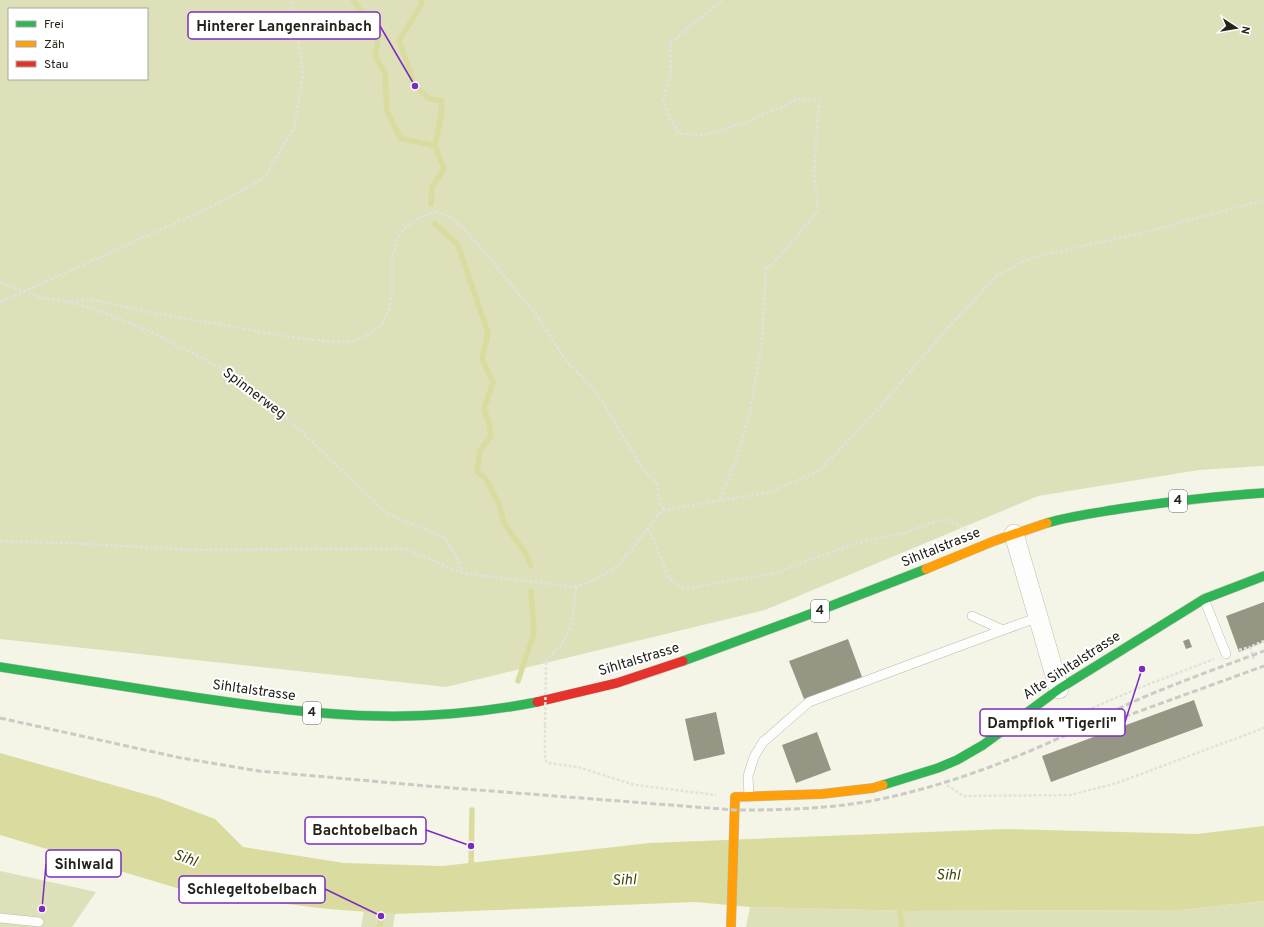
<svg xmlns="http://www.w3.org/2000/svg" width="1264" height="927" viewBox="0 0 1264 927" font-family="Overpass,sans-serif">
<rect width="100%" height="100%" fill="#f4f5e7"/>
<path fill="#dde0b9" fill-rule="evenodd" d="M0,0H1264V466L1199,470L1038,496L765,610L446,687L0,639ZM9,9H147V79H9Z
M0,871L96,892L72,927H0Z
M1264,901V927H746L750,907L910,911L1181,910Z
M364,911L395,914L393,927H361Z"/>
<path fill="#dadc9f" d="M0,753L159,798L215,819L243,847L344,863L442,866L650,843L1004,829L1197,834L1264,826V901L1181,910L910,911L750,907L695,902L395,914L328,909L190,892L0,835Z"/>
<g fill="none" stroke-linecap="round" stroke-linejoin="round">
<path stroke="#dadc9f" stroke-width="5.5" d="M353,0L379,36L375,56L385,73L387,111L400,138L435,146L444,169L432,187L431,204
M421,0L422,4L399,40L415,86L428,98L441,101L442,110L435,146
M435,224L458,245L488,333L482,359L493,382L484,409L489,423L491,436L480,450L477,471L486,479L499,504L504,523L526,554L531,566
M518,681L534,633L531,591
M471,869L472,810
M899,903L902,927
M380,927L382,905"/>
</g>
<path fill="#959683" d="M1264,602V642L1239,652L1226,616Z
M848,639L862,677L804,699L789,661Z
M1189,639L1192,647L1186,649L1183,641Z
M1194,700L1203,726L1051,782L1042,756Z
M716,712L725,754L694,761L685,719Z
M817,732L831,770L796,783L782,745Z"/>
<g fill="none" stroke-linecap="round" stroke-linejoin="round">
<defs>
<path id="lane" d="M1204,599L1226,654
M972,616L1003,630L1039,617
M749,797L748,776L754,757L763,742L809,702L1003,630
M0,918L39,922"/>
<path id="street" d="M1014,534L1059,689"/>
<path id="fast" d="M1047,523C1071,516 1095,513 1119,509C1167,502 1215,496 1264,493
M683,661L805,616L926,569
M0,667C58,676 116,685 173,694C242,704 311,715 381,716C434,717 486,712 537,702
M883,785L938,768L957,760L983,745L1059,689L1204,599L1264,576"/>
<path id="slow" d="M926,569L994,541L1047,523
M731,927L735,797L822,794L873,788L883,785"/>
<path id="jam" d="M537,702L617,683L683,661"/>
</defs>
<use href="#lane" stroke="#b9baaf" stroke-width="10"/>
<use href="#street" stroke="#b9baaf" stroke-width="20"/>
<use href="#fast" stroke="#b9baaf" stroke-width="10"/>
<use href="#slow" stroke="#b9baaf" stroke-width="10"/>
<use href="#jam" stroke="#b9baaf" stroke-width="10"/>
<path stroke="#e1e1de" stroke-width="2.5" stroke-dasharray="3 2" stroke-linecap="butt" d="M0,282L42,298L71,302L113,316L153,333L233,374L284,415L386,513L445,538L454,552L462,572
M0,302L209,208L264,178L294,128L303,73L292,0
M71,302L90,299L138,310L290,337L332,342L353,341L371,333L383,323L389,308L392,293V258L397,239L405,228L420,217L436,212L450,217L469,234L535,313L564,358L597,393L643,469L657,483L659,502L664,510
M720,499L737,457L751,407L762,340L766,266H771L818,211L814,172L819,101L799,99L744,123L703,135L679,134L669,118L663,99L671,71L670,43L722,0
M647,529L654,540L668,577L680,587L689,588L775,573L856,543L904,533L928,524L946,519L966,529
M0,541L91,544L192,550L300,549H405L462,573L576,587L599,578L615,568L631,550L656,517L664,510L771,492L820,470L879,408L945,331L998,275L1030,258L1142,233L1264,200
M1239,650L1250,647
M1254,659L1250,647L1264,641
M546,662L547,659C573,637 573,619 576,587
M545,725V760L548,763L578,767L635,785L716,795
M1037,732L1134,690L1214,659
M947,785L963,796L1070,795L1117,783L1264,728"/>
<use href="#lane" stroke="#fdfefb" stroke-width="9"/>
<use href="#street" stroke="#fdfefb" stroke-width="19"/>
<use href="#fast" stroke="#30b455" stroke-width="9"/>
<use href="#slow" stroke="#ff9f0a" stroke-width="9"/>
<use href="#jam" stroke="#e5322d" stroke-width="9"/>
<path stroke="#cacac7" stroke-width="3" stroke-dasharray="6 3" stroke-linecap="butt" d="M0,718L181,758L259,771L427,786L734,810C783,810 833,809 881,799C947,785 1011,761 1072,732C1094,722 1115,710 1137,700C1179,682 1221,667 1264,651
M1082,732L1264,666"/>
<path stroke="#e1e1de" stroke-width="2.5" stroke-dasharray="3 2" stroke-linecap="butt" d="M545,725L546,662"/>
</g>
<g text-anchor="middle" dominant-baseline="central" stroke-width="4" stroke-linejoin="round" paint-order="stroke">
<g fill="#fff" stroke="#65655f" stroke-width="1">
<rect x="1169" y="490" width="18" height="22" rx="3"/>
<rect x="811" y="600" width="18" height="22" rx="3"/>
<rect x="303" y="702" width="18" height="22" rx="3"/>
</g>
<g font-size="13" font-weight="bold" fill="#23231a">
<text x="1178" y="501">4</text>
<text x="820" y="611">4</text>
<text x="312" y="713">4</text>
</g>
<g font-size="14" fill="#23231a" stroke="#fff">
<text transform="translate(254 394) rotate(37)">Spinnerweg</text>
<text transform="translate(941 548) rotate(-22)">Sihltalstrasse</text>
<text transform="translate(639 660) rotate(-17)">Sihltalstrasse</text>
<text transform="translate(1072 666) rotate(-33)">Alte Sihltalstrasse</text>
<text transform="translate(254 691) rotate(8)">Sihltalstrasse</text>
</g>
<g font-size="15" font-style="italic" fill="#454503" stroke="#fff">
<text transform="translate(185 859) rotate(20)">Sihl</text>
<text transform="translate(948 876) rotate(1)">Sihl</text>
<text transform="translate(624 881) rotate(-2)">Sihl</text>
</g>
</g>
<path fill="none" stroke="#7b2cbf" stroke-width="1.5" d="M415 86L380 26M1142 669L1125 722M471 846L426 830M42 909L46 864M381 916L325 889"/>
<g fill="#7b2cbf" stroke="#fff" stroke-width="1.5">
<circle cx="415" cy="86" r="4"/>
<circle cx="1142" cy="669" r="4"/>
<circle cx="471" cy="846" r="4"/>
<circle cx="42" cy="909" r="4"/>
<circle cx="381" cy="916" r="4"/>
</g>
<g fill="#fff" stroke="#7b2cbf" stroke-width="1.5">
<rect x="188" y="12" width="192" height="27" rx="4"/>
<rect x="980" y="709" width="145" height="27" rx="4"/>
<rect x="305" y="817" width="121" height="27" rx="4"/>
<rect x="46" y="850" width="75" height="27" rx="4"/>
<rect x="179" y="876" width="146" height="27" rx="4"/>
</g>
<g font-size="15" text-anchor="middle" font-weight="bold" fill="#23231a">
<text x="284" y="31">Hinterer Langenrainbach</text>
<text x="1052" y="728">Dampflok "Tigerli"</text>
<text x="365" y="835">Bachtobelbach</text>
<text x="84" y="869">Sihlwald</text>
<text x="252" y="894">Schlegeltobelbach</text>
</g>
<rect x="8" y="8" width="140" height="72" fill="#ffffff" stroke="#a7a7a3"/>
<rect x="16" y="21" width="20" height="6" fill="#30b455" stroke="#a7a7a3"/>
<text x="44" y="28" font-size="12" fill="#23231a">Frei</text>
<rect x="16" y="41" width="20" height="6" fill="#ff9f0a" stroke="#a7a7a3"/>
<text x="44" y="48" font-size="12" fill="#23231a">Zäh</text>
<rect x="16" y="61" width="20" height="6" fill="#e5322d" stroke="#a7a7a3"/>
<text x="44" y="68" font-size="12" fill="#23231a">Stau</text>
<g transform="translate(1236 28) rotate(102)" stroke="#ffffff" stroke-width="3" paint-order="stroke">
<path d="M0-3L7 15L0 10L-7 15Z" fill="#23231a"/>
<text y="-6" font-size="11" font-weight="bold" text-anchor="middle" fill="#23231a">N</text>
</g>
</svg>
